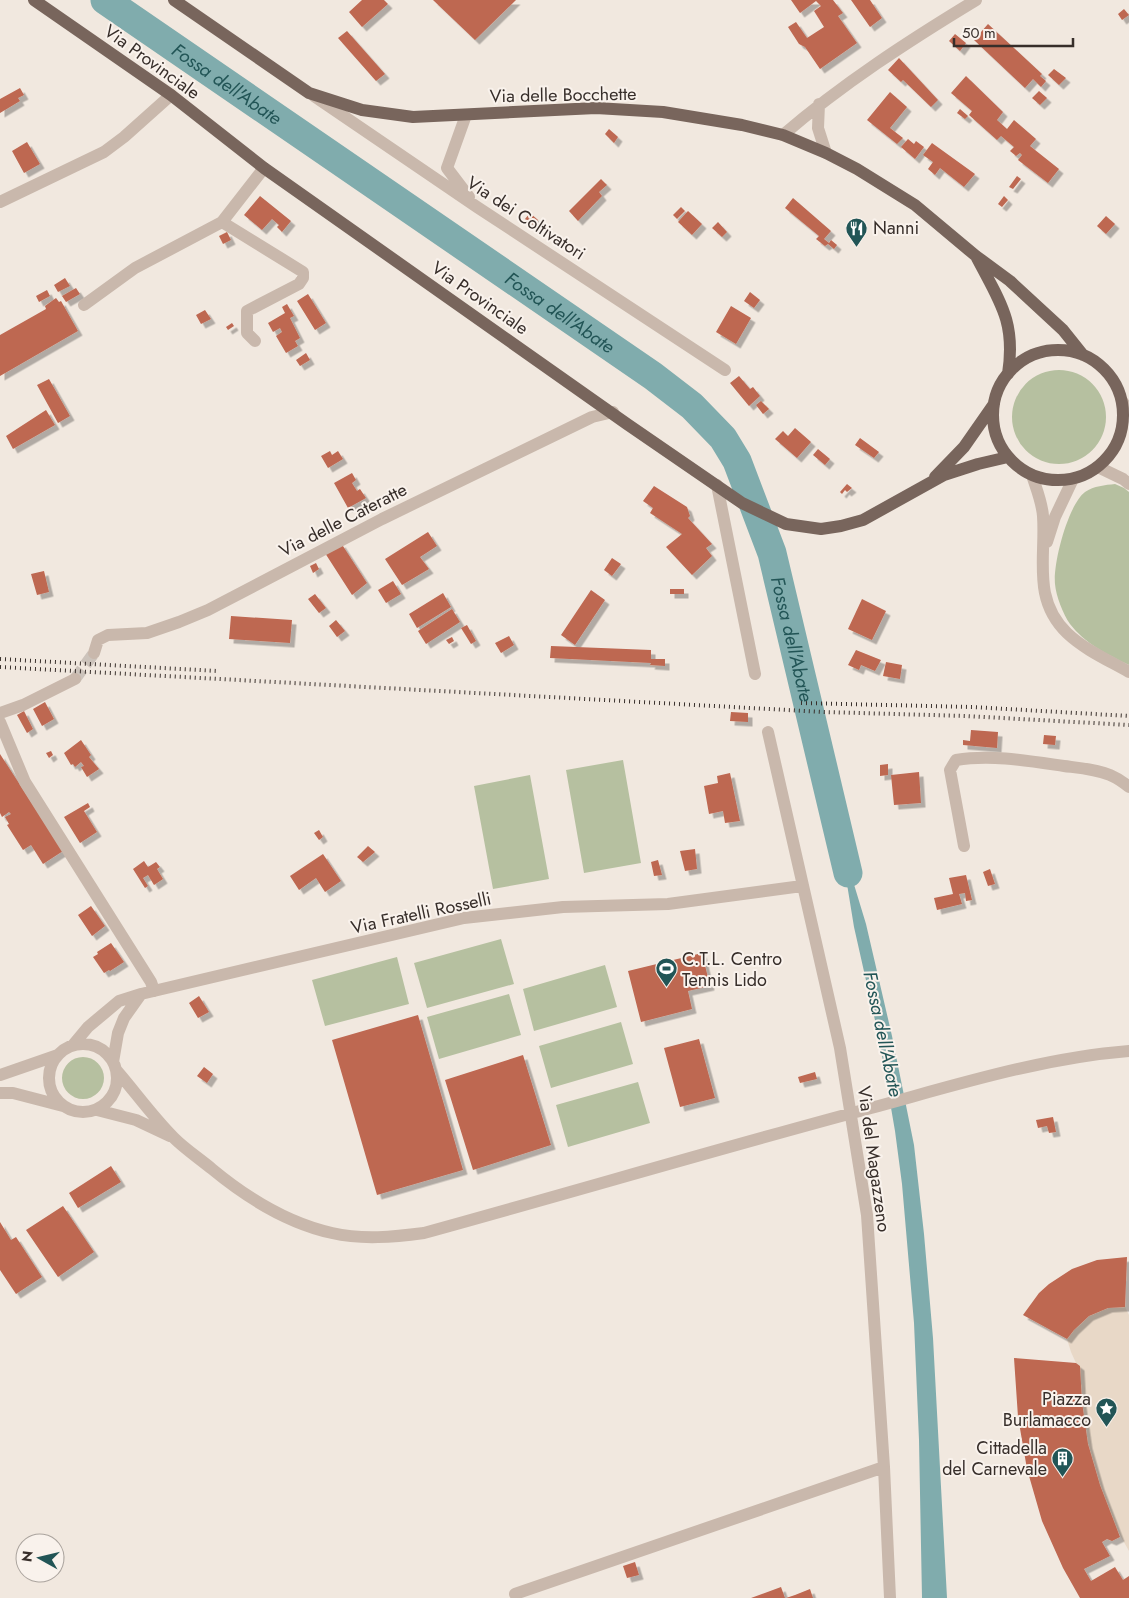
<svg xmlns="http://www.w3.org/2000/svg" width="1129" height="1598" viewBox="0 0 1129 1598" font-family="Jost,sans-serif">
<defs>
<filter id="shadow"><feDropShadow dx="4.5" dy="4.5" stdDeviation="0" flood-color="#0004"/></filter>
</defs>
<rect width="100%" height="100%" fill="#f1e8df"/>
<path fill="#b6c0a0" d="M1012 417a47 47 0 1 1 94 0a47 47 0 1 1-94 0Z
M1115,484L1124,488L1129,492V665C1108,655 1084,643 1070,624C1063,614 1056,596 1055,584C1053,563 1068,505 1085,492C1094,486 1105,485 1115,484Z
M623,760L641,863L584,873L566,770Z
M530,775L549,879L493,889L474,786Z
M501,939L514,984L427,1008L414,963Z
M397,957L409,1004L325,1026L312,980Z
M605,965L617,1007L534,1031L523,989Z
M509,994L521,1035L439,1059L427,1017Z
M621,1022L633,1064L551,1088L539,1046Z
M62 1078a21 21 0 1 1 42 0a21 21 0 1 1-42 0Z
M638,1082L650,1123L568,1147L556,1105Z"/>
<path fill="#e8d8c7" d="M1125,1307L1129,1315V1551L1116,1528L1100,1485L1088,1444L1082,1402L1080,1366L1076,1363L1071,1352L1067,1339L1074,1330L1089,1316L1108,1308Z"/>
<path fill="#80acad" d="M839,835L866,924L892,1036L914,1145L924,1234L933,1338L947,1598H922L919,1440L914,1323L902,1184L895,1131L879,1038L854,927Z"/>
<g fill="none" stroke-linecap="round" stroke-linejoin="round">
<path stroke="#80acad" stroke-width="29" id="s1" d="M105,0L653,376L692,406L723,438L737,461L772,553L848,873"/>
</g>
<path fill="#be6751" filter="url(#shadow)" d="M362,0H384L388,4L362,27L349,12Z
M433,0H516L475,40Z
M791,0H833L843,13L838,16L857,43L820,69L805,47L799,44L788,27L796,22L807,38L824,27L814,11L821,6L816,1L800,13Z
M851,0H870L882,18L870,27Z
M1124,9L1129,15L1122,20L1118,14Z
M988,24L1042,74L1040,76L1046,81L1041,87L1033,79L1025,88L974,40Z
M347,31L385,74L376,81L338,38Z
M955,34L966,43L960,51L949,41Z
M899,58L938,100L931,107L903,80L901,82L888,70Z
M1054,69L1066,78L1059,85L1048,75Z
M966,76L1003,112L997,120L1007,129L1014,120L1036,139L1030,146L1059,169L1048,183L1018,160L1022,155L1020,153L1016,156L1010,151L1014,147L1001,136L997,140L969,115L972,111L951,93Z
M20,88L24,95L18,98L20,101L0,113V99Z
M1039,91L1047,98L1040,105L1032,98Z
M890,92L907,107L890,128L903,138L897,144L867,120Z
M960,109L968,116L965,119L957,113Z
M609,129L618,137L614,143L605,134Z
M908,139L914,144L916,141L924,147L915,159L901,147Z
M27,142L40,164L24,173L12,151Z
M932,143L975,174L964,187L940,168L935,175L928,169L933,162L923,155Z
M1017,176L1021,179L1013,189L1009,187Z
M601,179L607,185L599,192L602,196L578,221L569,211Z
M260,196L291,221L282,232L277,227L279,225L272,219L262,230L244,215Z
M1004,196L1008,200L1002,207L998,204Z
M793,198L831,231L824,239L829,243L831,240L837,245L834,249L828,244L825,246L816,239L819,236L785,208Z
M681,207L685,211L677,219L673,215Z
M688,211L702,224L692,235L678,222Z
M530,213L538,220L534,225L525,219Z
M1106,216L1115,224L1106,234L1097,226Z
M718,222L727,232L722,237L712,228Z
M227,232L231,240L223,244L219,236Z
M65,278L70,286L58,292L54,285Z
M76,288L80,294L66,302L62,296Z
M47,290L50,296L39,302L36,296Z
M750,292L760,300L754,308L744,301Z
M308,294L326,323L315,330L297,301Z
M56,298L59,302L61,301L78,331L0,376V335L46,309L45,306Z
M287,304L294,316L290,318L300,338L295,341L298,346L286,353L276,336L282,332L280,328L273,332L268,323L285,313L282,307Z
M731,306L751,318L736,344L716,332Z
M205,310L211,319L201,324L196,315Z
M232,323L234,326L228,330L226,327Z
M306,353L310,360L300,366L296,360Z
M739,376L750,389L753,387L760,396L749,406L730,383Z
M49,379L70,416L58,423L37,385Z
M761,401L769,409L763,414L756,405Z
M46,410L55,425L13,449L6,436Z
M795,428L811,442L797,458L775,439L783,431L788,436Z
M860,438L879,452L874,458L855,445Z
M818,449L830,459L825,465L813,455Z
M330,451L332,455L338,451L343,459L328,468L321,456Z
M352,473L356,480L352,483L357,491L360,489L366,498L348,508L334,483Z
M847,484L852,488L847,492L845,490L842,494L840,492Z
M654,486L687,507L690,516L688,518L712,544L706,548L712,556L692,575L666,547L682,534L650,513L653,508L643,501Z
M428,532L437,546L420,557L429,569L402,585L385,559Z
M341,543L367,583L352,595L325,553Z
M612,558L621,564L612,576L604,570Z
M316,563L319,569L313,573L310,566Z
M44,571L49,592L37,595L31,574Z
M393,581L401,594L386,603L378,590Z
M670,589H684V594H670Z
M591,590L605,600L575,645L561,635Z
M443,593L451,607L417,628L409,614Z
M315,594L326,608L319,613L308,599Z
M862,599L886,611L872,640L848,629Z
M452,609L460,622L426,644L418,631Z
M231,616L292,620L290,643L229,639Z
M336,620L345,631L337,637L329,626Z
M467,625L476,641L471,644L461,628Z
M509,636L514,645L501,653L495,643Z
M452,637L454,641L449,644L446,640Z
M551,646L651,650V659H665V666L650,665L651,663L550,658Z
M856,650L881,660L875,671L861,665L859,670L848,665Z
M886,662L902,665L900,679L883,676Z
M45,702L54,719L42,726L33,709Z
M24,711L33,729L27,733L17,715Z
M731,712L748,713V722L730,721Z
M971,730L998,732L997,748L963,745V740L970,741Z
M1044,735L1056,736L1055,745L1043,744Z
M81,740L91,755L89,757L99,769L87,777L81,767L84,766L81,762L75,767L73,764L71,765L64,753Z
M51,751L53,755L49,758L46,753Z
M0,754L63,851L43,864L31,845L23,850L7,825L9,824L5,817L11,814L9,812L2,817L0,813Z
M888,764V775L880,776V765Z
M919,772L921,803L894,805L891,775Z
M730,773L740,821L725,823L723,811L709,814L704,786L718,783L717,776Z
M88,803L90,807L84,811L97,832L80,843L64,817Z
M319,830L323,837L319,840L314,833Z
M368,846L375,852L363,862L357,857Z
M695,849L697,869L685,871L680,851Z
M323,854L341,881L325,892L316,878L299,890L290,876Z
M658,860L662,875L654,876L651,862Z
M144,861L148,867L156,862L160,867L157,869L163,879L154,885L148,875L143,878L148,886L145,888L133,869Z
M990,869L995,884L988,886L983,872Z
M966,875L972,900L966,901L965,893L959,894L962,904L937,910L934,898L953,894L949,878Z
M91,906L105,926L92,936L78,915Z
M111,943L124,962L110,971L109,970L104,973L93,957L98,954L97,952Z
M702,953L710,986L688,991L692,1009L641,1022L628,971Z
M199,996L209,1012L198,1018L189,1003Z
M418,1015L463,1170L377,1195L332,1040Z
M699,1039L715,1098L680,1107L664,1048Z
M523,1055L551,1145L473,1170L445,1080Z
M204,1067L213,1074L207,1083L197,1076Z
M815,1072L817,1079L800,1083L798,1077Z
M1053,1117L1056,1132L1049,1133L1047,1126L1038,1128L1036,1120Z
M111,1166L121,1182L78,1208L69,1193Z
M63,1206L94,1252L58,1277L26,1230Z
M0,1222L11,1240L16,1237L42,1277L16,1294L0,1270Z
M1127,1257L1125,1307L1108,1308L1089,1316L1074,1330L1067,1339L1023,1315L1039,1293L1049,1284L1072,1269L1097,1260Z
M1014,1358L1076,1363L1080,1366L1082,1402L1088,1444L1100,1485L1120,1537L1112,1541L1107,1539L1102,1542L1110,1556L1084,1569L1091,1581L1115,1567L1123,1580L1129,1576V1598H1080L1063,1568L1042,1521L1027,1469L1018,1417Z
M635,1562L639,1575L627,1578L623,1566Z
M781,1587L785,1598H751Z
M810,1589L813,1598H786L795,1595Z"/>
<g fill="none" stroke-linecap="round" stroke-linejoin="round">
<path stroke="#ccc3bb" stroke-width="12" stroke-dasharray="12 6" stroke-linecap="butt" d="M75,679L94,653"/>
<path stroke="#c9b8ac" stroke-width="12" d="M314,96L477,207L725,370
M819,104L818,128L826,153
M466,115L447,168L469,197
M783,135C842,84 910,40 976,0
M0,202L104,152L124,137L171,95
M222,222L303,272V278L299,284L247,311V333L255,341
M84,305L135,268L222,222L264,168
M1122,401L1129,411
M1098,467L1123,479L1129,484
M1032,475C1036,488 1042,502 1043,516C1046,558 1032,599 1067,633C1085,650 1108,660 1129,672
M717,485L755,674
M1047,542L1055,517L1073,479
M94,653L98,640L108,635L147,633L179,622L208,610L382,519L592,417L613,412
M0,713L23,705L75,679
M0,722L25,782L151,982L154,991
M768,732L840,1048L867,1215L884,1467L890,1598
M964,846L950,770L956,760C991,754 1030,761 1064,766C1080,768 1095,769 1110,775C1117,778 1123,782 1129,787
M49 1078a34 34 0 1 1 68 0a34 34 0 1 1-68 0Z
M73,1045L88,1027L119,1001L141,994L464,918L563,907L668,904L802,886
M113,1062L118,1033L124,1018L141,994
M117,1071C136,1093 153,1117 174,1138C185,1149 200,1159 212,1169C247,1198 287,1223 332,1233C362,1240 394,1237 424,1233C573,1192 721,1148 871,1108C956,1085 1041,1058 1129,1051
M0,1075L58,1055
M0,1093H13L63,1106
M97,1110L136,1120L170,1136
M515,1594L884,1467"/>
<path stroke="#78655c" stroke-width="12" d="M34,0L171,95L264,168L627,424L742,503L786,524L821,529L841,526L863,520L944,475L978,464L1008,457
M174,0L309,93L362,110L413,117L596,108L663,112L742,125L783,135L826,153L857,169L915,205L976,256L1010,281L1063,330L1083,355
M977,258C1000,302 1016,322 1008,374
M993 415a65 65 0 1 1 130 0a65 65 0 1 1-130 0Z
M935,477L964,447L994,404"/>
<path stroke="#372e2a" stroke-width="4" stroke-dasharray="1 4" stroke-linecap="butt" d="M0,659L217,671
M0,667L824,712L966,716L1129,725
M801,703L972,707L1129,716"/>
</g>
<defs>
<symbol id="restaurant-pin" viewBox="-11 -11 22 30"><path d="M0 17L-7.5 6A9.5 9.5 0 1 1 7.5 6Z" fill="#225556" stroke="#f9f2ec"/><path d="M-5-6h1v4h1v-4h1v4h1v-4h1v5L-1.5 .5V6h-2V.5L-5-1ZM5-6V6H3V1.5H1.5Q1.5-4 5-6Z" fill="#fff"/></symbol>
<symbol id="stadium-pin" viewBox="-11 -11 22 30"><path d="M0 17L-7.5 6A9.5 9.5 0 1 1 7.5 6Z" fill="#225556" stroke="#f9f2ec"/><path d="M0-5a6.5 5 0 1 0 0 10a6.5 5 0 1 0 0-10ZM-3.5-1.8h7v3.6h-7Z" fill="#fff"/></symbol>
<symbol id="sight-pin" viewBox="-11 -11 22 30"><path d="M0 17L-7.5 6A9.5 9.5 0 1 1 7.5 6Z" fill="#225556" stroke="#f9f2ec"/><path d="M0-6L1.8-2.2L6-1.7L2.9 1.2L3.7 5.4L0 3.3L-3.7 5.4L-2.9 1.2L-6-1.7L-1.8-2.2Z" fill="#fff"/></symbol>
<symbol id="building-pin" viewBox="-11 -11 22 30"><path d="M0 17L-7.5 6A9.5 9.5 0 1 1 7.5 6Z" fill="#225556" stroke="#f9f2ec"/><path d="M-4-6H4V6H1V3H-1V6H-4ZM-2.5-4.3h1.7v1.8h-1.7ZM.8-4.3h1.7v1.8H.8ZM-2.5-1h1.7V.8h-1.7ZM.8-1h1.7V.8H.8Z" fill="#fff"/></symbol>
</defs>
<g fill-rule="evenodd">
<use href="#restaurant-pin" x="844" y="216" width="25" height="34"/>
<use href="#stadium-pin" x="654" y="956" width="25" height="34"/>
<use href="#sight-pin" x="1094" y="1396" width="25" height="34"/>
<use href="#building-pin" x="1050" y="1446" width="25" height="34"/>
</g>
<g text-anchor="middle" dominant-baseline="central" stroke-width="4" stroke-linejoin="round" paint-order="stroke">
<g font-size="18" fill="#372e2a" stroke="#f9f2ec">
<text transform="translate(152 62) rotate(36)">Via Provinciale</text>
<text transform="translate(563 95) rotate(-1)">Via delle Bocchette</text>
<text transform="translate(526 218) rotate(33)">Via dei Coltivatori</text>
<text transform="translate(480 298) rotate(35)">Via Provinciale</text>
<text transform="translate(343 520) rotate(-27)">Via delle Cateratte</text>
<text transform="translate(421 913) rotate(-12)">Via Fratelli Rosselli</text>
<text transform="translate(874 1159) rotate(82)">Via del Magazzeno</text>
</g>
<g font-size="18" fill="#372e2a" stroke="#f9f2ec" text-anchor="start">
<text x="873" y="228">Nanni</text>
<text x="682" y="959">C.T.L. Centro<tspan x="682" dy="21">Tennis Lido</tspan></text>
<text x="1091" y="1399" text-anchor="end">Piazza<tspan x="1091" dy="21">Burlamacco</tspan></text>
<text x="1047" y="1448" text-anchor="end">Cittadella<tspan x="1047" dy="21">del Carnevale</tspan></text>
</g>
<g font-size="19" font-style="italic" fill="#225556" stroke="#f9f2ec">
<text stroke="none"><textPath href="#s1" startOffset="148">Fossa dell'Abate</textPath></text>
<text stroke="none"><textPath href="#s1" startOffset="552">Fossa dell'Abate</textPath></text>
<text stroke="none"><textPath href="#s1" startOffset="972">Fossa dell'Abate</textPath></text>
<text transform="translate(883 1034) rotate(78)">Fossa dell'Abate</text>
</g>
</g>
<g transform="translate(40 1558) rotate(278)"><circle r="24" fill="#f9f2ec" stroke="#aba49e"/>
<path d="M0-4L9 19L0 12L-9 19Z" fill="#225556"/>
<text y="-8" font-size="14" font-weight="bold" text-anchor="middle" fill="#372e2a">N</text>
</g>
<path d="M954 38v8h119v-8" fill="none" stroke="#372e2a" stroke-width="2.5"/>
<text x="962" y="38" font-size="15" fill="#372e2a" stroke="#f9f2ec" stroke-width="4" paint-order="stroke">50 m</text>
</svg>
